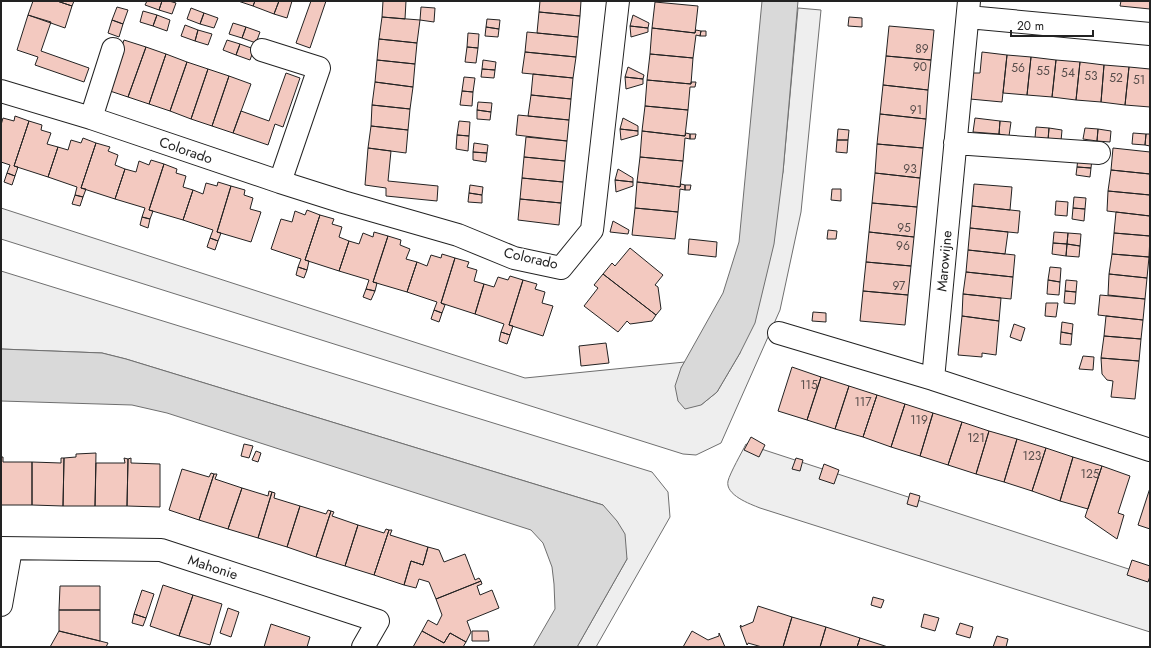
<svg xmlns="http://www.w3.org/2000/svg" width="1151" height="648" viewBox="0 0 1151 648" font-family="Jost,sans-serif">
<rect width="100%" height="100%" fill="#fff"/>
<path fill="#eee" stroke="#6f6f6f" d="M798,8L821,10L801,212L780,310L721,443L696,455L683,454L1,239V208L525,378L685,362L681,368L701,405L717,392L740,353L783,172Z
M1,271L652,472L668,492L670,517L596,647H577L627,559L603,505L126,359L102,353L1,349Z
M746,444L1150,576V632L760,508C750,504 725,495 728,481C730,473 742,452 746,444Z"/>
<path fill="#d9d9d9" stroke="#6f6f6f" d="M762,1H798L783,172L774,244L755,323L740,353L717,392L701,405L685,409L678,401L675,386L681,368L723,293L739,242Z
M1,349L102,353L126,359L603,505L617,521L625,534L627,559L577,647H533L555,609L554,584L552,567L543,543L531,530L167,413L132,405L1,401Z"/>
<path fill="#f3c9c0" stroke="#222" d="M33,1H57L72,6L65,28L28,15Z
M57,1H74L72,6Z
M147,1H162L159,10L145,5Z
M162,1H169L176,3L172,14L159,10Z
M238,1H255L253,6Z
M255,1H279L274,14L253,6Z
M279,1H292L287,18L274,14Z
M311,1H326L310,48L296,43Z
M383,1H406L405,19L382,17Z
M540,1H581L580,16L539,12Z
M1121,1H1150V9L1120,6Z
M655,2L698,6L695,33L652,28Z
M117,7L128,10L123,24L112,20Z
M421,7L435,8L434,22L420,20Z
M191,8L204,13L200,24L187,19Z
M143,11L157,15L153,26L140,22Z
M539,12L580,16L578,37L537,33Z
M204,13L218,18L214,28L200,24Z
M28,15L51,22L41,51L89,68L84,82L35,65L38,57L17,50Z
M157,15L170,20L167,31L153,26Z
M633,15L649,23L648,28L630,26Z
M382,17L420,20L417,43L379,39Z
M849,17L862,18V27L848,26Z
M487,19L500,20L499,29L486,27Z
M112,20L123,24L119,37L108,33Z
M233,23L246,27L242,38L229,34Z
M185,25L198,30L195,41L181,36Z
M630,26L648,28V32L631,37Z
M889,26L934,30L931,60L886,56Z
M246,27L260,32L256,43L242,38Z
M486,27L499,29L498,37L485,36Z
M652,28L695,33L696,30L701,31L700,36L696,35L693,58L650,54Z
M198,30L212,34L208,45L195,41Z
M701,31H706V36H700Z
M527,32L578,37L576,57L525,52Z
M468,33L479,34L478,48L467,47Z
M379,39L417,43L415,64L377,60Z
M124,40L146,47L128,97L107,90Z
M227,40L240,44L236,55L223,50Z
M240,44L254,49L250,60L236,55Z
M146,47L166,54L149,104L128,97Z
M467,47L478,48L476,63L465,62Z
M525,52L576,57L573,78L522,73Z
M982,52L1007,55L1002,102L970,99L973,73H980Z
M166,54L187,62L170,111L149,104Z
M650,54L693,58L691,84L647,80Z
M1007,55L1031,57L1027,95L1003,93Z
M886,56L931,60L928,90L883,85Z
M1031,57L1056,60L1052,97L1027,95Z
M377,60L415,64L413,87L375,82Z
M483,60L496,62L495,70L482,69Z
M1056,60L1080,62L1076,100L1052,97Z
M187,62L208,69L191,119L170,111Z
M1080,62L1104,65L1101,102L1076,100Z
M1104,65L1129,67L1125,105L1101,102Z
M628,67L644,75L643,79L625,77Z
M1129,67L1150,69V107L1125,105Z
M208,69L229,76L212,126L191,119Z
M482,69L495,70L494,78L481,77Z
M286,73L300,78L283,127L275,124L268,145L233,133L241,111L269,121Z
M533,74L573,78L571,99L531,95Z
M229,76L251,84L233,133L212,126Z
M464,77L475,78L473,92L462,91Z
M625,77L643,79V84L626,89Z
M647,80L691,84V82H696L695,87H690L688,110L645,106Z
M375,82L413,87L410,109L372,105Z
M883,85L928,90L926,119L880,114Z
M462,91L473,92L472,106L460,105Z
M531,95L571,99L569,120L528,116Z
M478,102L492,103L491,112L477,110Z
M372,105L410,109L408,130L371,126Z
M645,106L688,110L685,136L642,131Z
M477,110L491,112L490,120L477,119Z
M880,114L926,119L923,148L877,144Z
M518,115L569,120L567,141L516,135Z
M15,116L29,121L14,166L18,167L15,176L7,173L10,165L1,162V125L3,118L14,121Z
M623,118L638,126V131L620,129Z
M975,118L1000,121L999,134L973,132Z
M29,121L42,125L41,130L51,133L47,144L58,147L48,177L14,166Z
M459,121L470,122L469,136L457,135Z
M1000,121L1011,122L1009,136L999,134Z
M371,126L408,130L406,153L368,148Z
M1036,127L1049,128L1048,140L1035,138Z
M1049,128L1062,130L1061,141L1048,140Z
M1085,128L1098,129L1097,141L1083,139Z
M620,129L638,131V135L621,140Z
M838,129L849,130L848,140H837Z
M1098,129L1111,131L1110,142L1097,141Z
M642,131L685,136L686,133L690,134V139L685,138L683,161L640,157Z
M1133,133L1146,134L1145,145L1132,144Z
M690,134H696L695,139H690Z
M1146,134H1150V146L1145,145Z
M457,135L469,136L468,151L456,149Z
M526,137L567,141L565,161L524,157Z
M83,138L96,143L81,188L86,189L83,197L75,195L77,187L48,177L58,147L68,150L71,140L81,143Z
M837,140H848L847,153L836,152Z
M96,143L110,147L108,151L118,155L115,165L125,169L115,199L81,188Z
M474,143L488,145L487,153L473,152Z
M877,144L923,148L920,178L875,173Z
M368,148L391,151L388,181L438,186L437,201L386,196V188L365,185Z
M1113,148L1150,152V174L1111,170Z
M473,152L487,153L486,162L473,160Z
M524,157L565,161L563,182L522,178Z
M640,157L683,161L680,187L637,182Z
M1078,158L1092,159L1091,168L1077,167Z
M151,160L164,164L149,210L153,211L150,219L142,217L145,208L115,199L125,169L136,172L139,161L149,165Z
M164,164L177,169L176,173L186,176L183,187L193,190L183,220L149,210Z
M1077,167L1091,168L1090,177L1076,175Z
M618,169L633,178V182L615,180Z
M1111,170L1150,174V195L1108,191Z
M7,173L15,176L12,185L4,182Z
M875,173L920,178L917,207L872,203Z
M522,178L563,182L561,203L520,199Z
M615,180L633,182V186L616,192Z
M218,182L231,186L217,232L221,233L218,241L210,238L213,230L183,220L193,190L203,194L206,183L217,186Z
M637,182L680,187L681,184L685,185V190L680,189L678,212L635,208Z
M974,184L1012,187L1010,210L972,206Z
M470,185L483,187L482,195L469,193Z
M685,185H691L690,190H685Z
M231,186L245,190L244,195L253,198L250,209L261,212L251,242L217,232Z
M832,189H841V201L831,200Z
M1108,191L1150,195V216L1107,211Z
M469,193L482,195V203L468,202Z
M75,195L83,197L80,206L72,204Z
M1074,197L1086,198L1085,209L1073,208Z
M520,199L561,203L559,225L518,220Z
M1056,201L1068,202L1067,216L1055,215Z
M872,203L917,207L914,237L869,232Z
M972,206L1020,211L1018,233L970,228Z
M635,208L678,212L675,239L632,235Z
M1073,208L1085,209L1084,221L1072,219Z
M307,210L320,215L305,260L309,261L307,270L298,267L301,259L271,249L281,219L292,222L295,211L305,215Z
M1116,212L1150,216V236L1114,233Z
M320,215L334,219L332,224L342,227L339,237L349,241L339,271L305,260Z
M142,217L150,219L148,228L140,225Z
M613,221L629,230L628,234L610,232Z
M970,228L1008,232L1005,254L968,250Z
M828,230L837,231L836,239H827Z
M374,232L388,236L373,282L377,283L375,291L366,289L369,280L339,271L349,241L359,244L363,233L373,237Z
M869,232L914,237L911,266L866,262Z
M1054,232L1068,233L1067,244L1053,243Z
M1068,233L1081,234L1080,246L1067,244Z
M1114,233L1150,236L1149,257L1112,254Z
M388,236L401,240L400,245L410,249L406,259L417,262L407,292L373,282Z
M210,238L218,241L215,250L207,247Z
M689,239L717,242L716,257L688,254Z
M1053,243L1067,244L1066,256L1052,254Z
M1067,244L1080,246L1079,257L1066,256Z
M630,248L663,275L655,285L658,287L661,309L656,315L603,274L612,263L615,266Z
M968,250L1015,255L1013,277L966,272Z
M442,254L455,258L441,303L445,305L442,313L434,310L437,302L407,292L417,262L427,266L431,255L441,258Z
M1112,254L1149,257L1147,278L1109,274Z
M455,258L469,262L467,267L477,270L474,281L484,284L475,314L441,303Z
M866,262L911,266L908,295L863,291Z
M298,267L307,270L304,278L296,275Z
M1050,267L1061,268L1060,282L1048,280Z
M966,272L1013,277L1011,299L963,294Z
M603,274L656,315L652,321L630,324L627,321L618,332L584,306L598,288L594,285Z
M1109,274L1147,278L1145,299L1108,295Z
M510,276L523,280L509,325L513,326L510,335L501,332L504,324L475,314L484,284L494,287L498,277L508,280Z
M523,280L537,284L535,289L545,292L542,303L553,306L543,336L509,325Z
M1048,280L1060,282L1059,295L1047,294Z
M1066,280L1077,281L1076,292L1065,291Z
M366,289L375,291L371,300L363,297Z
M863,291L908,295L905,325L860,321Z
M1065,291L1076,292L1075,304L1064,303Z
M963,294L1001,298L999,321L962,316Z
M1100,295L1145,299L1143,320L1098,315Z
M1046,303H1058L1056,317L1045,316Z
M434,310L442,313L439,322L431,319Z
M813,312L826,313V322L812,321Z
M962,316L999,321L996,355L982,353V357L958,355Z
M1106,316L1143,320L1141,339L1104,336Z
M1062,322L1073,324L1072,334L1061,332Z
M1014,324L1025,328L1021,341L1010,337Z
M501,332L510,335L507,344L499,341Z
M1061,332L1072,334L1071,345L1060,344Z
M1104,336L1141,339L1139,361L1101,358Z
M606,343L609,363L581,366L579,346Z
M1083,356L1094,357L1093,370L1079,369Z
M1101,358L1139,361L1135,399L1111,397L1113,381L1107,380L1102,374Z
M792,367L821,377L807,420L778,411Z
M821,377L849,386L835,429L807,420Z
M849,386L877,395L863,437L835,429Z
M877,395L905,404L891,447L863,437Z
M905,404L933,413L920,456L891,447Z
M933,413L962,422L948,465L920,456Z
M962,422L989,431L976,474L948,465Z
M989,431L1017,439L1004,482L976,474Z
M751,437L765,445L759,457L744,450Z
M1017,439L1046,448L1032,491L1004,482Z
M244,444L253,446L249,458L241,456Z
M1046,448L1073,457L1060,501L1032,491Z
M256,451L261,453L258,462L252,460Z
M96,453L95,506H63L64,458L76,457V454Z
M1,457H3V462H32V505H1Z
M1073,457L1102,466L1088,509L1060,501Z
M61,458H64L63,506L32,505V462L61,463Z
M124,458L128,459L127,506H95L96,463H125Z
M131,458V463L160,464V507L127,506L128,459Z
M796,458L803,460L800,471L792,469Z
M824,464L839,470L834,484L819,479Z
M1102,466L1130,476L1118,513L1124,515L1117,539L1085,517Z
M182,469L209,477L211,473L214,474L199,520L169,510Z
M214,474H217L215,479L242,488L228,529L199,520Z
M242,488L268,496L269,491L272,492L258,538L228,529Z
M1150,488V529L1138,525Z
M272,492L275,493L274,498L300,506L287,547L258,538Z
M910,493L920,496L917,507L907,504Z
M300,506L326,514L328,510L331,511L316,557L287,547Z
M331,511L334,512L332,516L358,525L345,566L316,557Z
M358,525L384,533L386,529L389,530L374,575L345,566Z
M389,530H392L390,535L428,547L423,565L411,561L404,585L374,575Z
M428,547L439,550L444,562L465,554L475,580L479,578L481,581L436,599L429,582L419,579L416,588L404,585L411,561L423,565Z
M1132,560L1150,566V576L1148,582L1127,575Z
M481,581L482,584L477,586L480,595L492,590L499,608L467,621L471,632L466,642L450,633L444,643L422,631L428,620L437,625L442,615L436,599Z
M163,585L193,595L179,636L150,626Z
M60,586H100V610H59Z
M142,590L154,594L146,618L134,614Z
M193,595L222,604L210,645L179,636Z
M873,597L884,600L881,608L871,605Z
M758,606L792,617L783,647H762L748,643V644L747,645L740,626L741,625V627L753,622Z
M228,608L239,612L231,637L220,633Z
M59,610H100V641L59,631Z
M134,614L146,618L143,626L132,623Z
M924,614L939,618L935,631L921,627Z
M792,617L826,627L820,647H783Z
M960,623L973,627L970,638L956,634Z
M271,624L310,637L307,647H264Z
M826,627L860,638L857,647H820Z
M59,631L100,641L108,643L106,647H50Z
M422,631L444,643L450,633L466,642L463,647H413Z
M472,631H488L489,641H472Z
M692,631L708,640L719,636V633L725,647H683Z
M997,636L1008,639L1006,647H993Z
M860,638L888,647H857Z"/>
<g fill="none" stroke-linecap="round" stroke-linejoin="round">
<defs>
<path id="street" d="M968,17L1150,34
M262,50L319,68L280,182L343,202L458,235L514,258L561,268L592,230L618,1
M1,91L91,118L280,182
M91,118L113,49
M955,143L1099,153
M779,333L933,379L1150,450
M933,379L969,1
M1,548L161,550L378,621L363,647
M1,605L11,549"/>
</defs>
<use href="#street" stroke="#222" stroke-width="24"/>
<use href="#street" stroke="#fff" stroke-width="22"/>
</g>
<g text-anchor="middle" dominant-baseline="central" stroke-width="3" stroke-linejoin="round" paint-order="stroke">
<g font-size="12" fill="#564c4a">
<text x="922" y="49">89</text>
<text x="920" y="67">90</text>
<text x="1018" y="68">56</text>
<text x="1043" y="71">55</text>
<text x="1068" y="73">54</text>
<text x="1091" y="76">53</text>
<text x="1116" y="78">52</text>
<text x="1139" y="80">51</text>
<text x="916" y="110">91</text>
<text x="910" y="169">93</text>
<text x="904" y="228">95</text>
<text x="903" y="246">96</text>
<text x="899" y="286">97</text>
<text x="809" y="385">115</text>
<text x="863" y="402">117</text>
<text x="919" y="420">119</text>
<text x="976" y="438">121</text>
<text x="1032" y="456">123</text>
<text x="1090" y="474">125</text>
</g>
<g font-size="14" fill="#222" stroke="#fff">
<text transform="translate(186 150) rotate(19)">Colorado</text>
<text transform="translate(531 258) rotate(13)">Colorado</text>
<text transform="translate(944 261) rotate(-85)">Marowijne</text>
<text transform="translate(213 567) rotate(18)">Mahonie</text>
</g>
</g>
<rect width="1151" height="648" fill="none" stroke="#222222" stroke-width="4"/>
<path d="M1011 30v6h82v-6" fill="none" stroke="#222222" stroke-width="2"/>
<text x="1017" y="30" font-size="12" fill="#222222" stroke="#ffffff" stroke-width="3" paint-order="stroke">20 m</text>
</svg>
